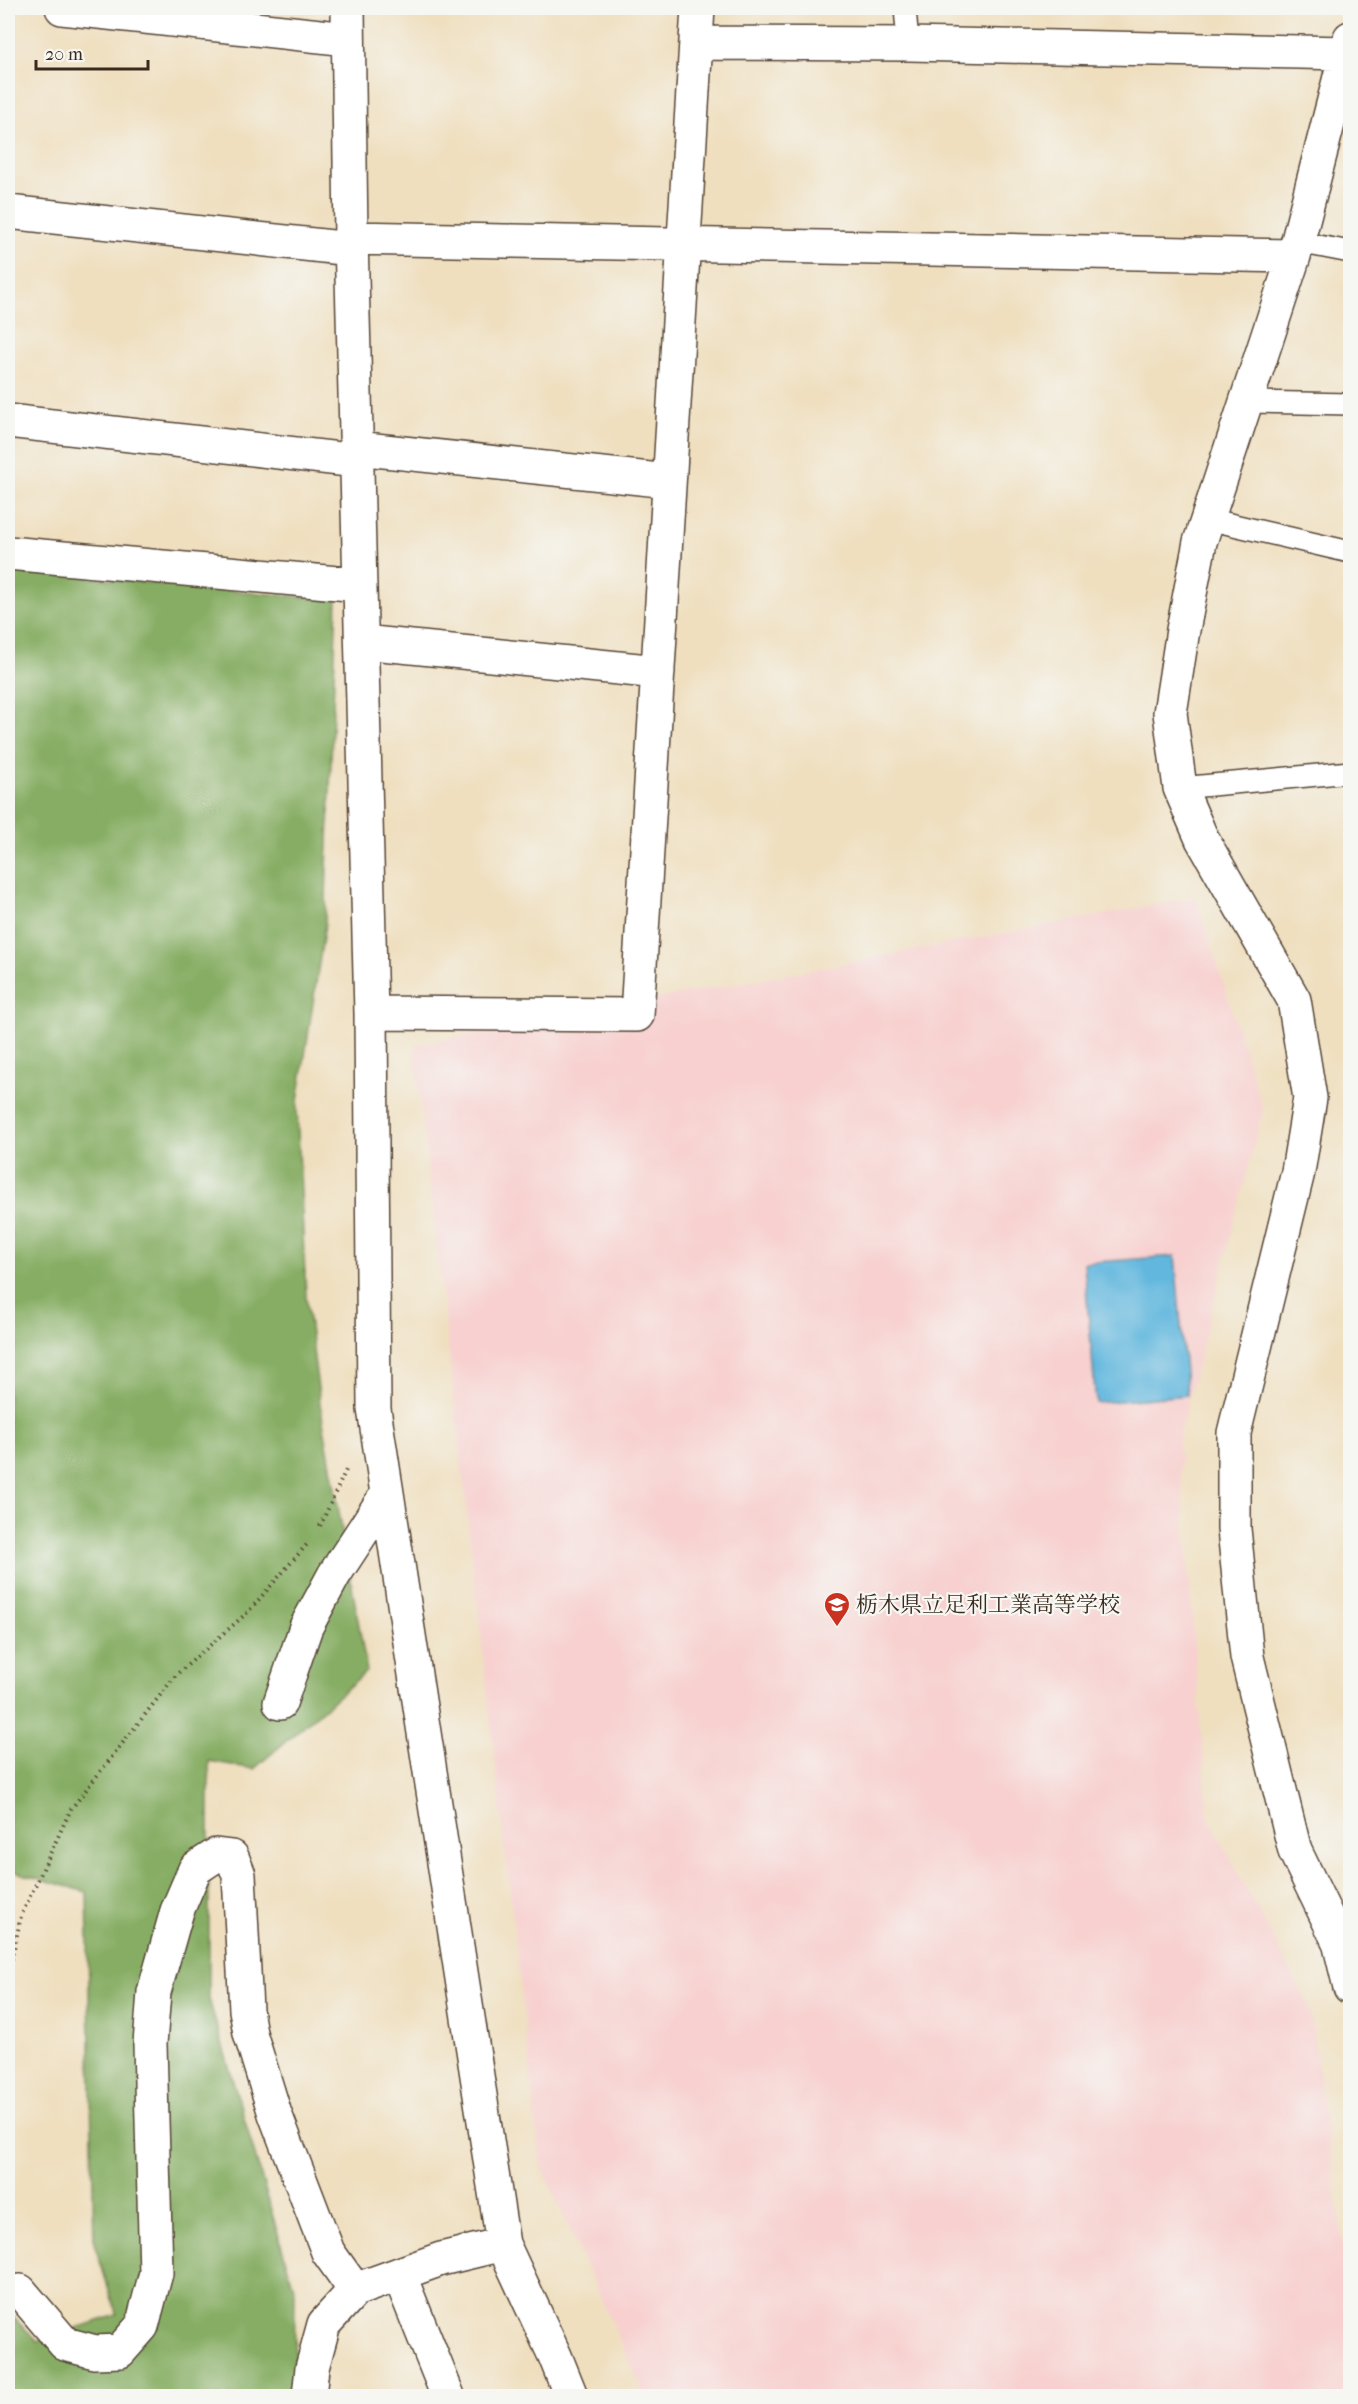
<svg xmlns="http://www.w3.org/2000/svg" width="1358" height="2404" viewBox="0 0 1358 2404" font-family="'IM FELL French Canon','Noto Serif JP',serif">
<rect width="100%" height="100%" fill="#f6f6f2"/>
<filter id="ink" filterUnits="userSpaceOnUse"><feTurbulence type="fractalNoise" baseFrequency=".0167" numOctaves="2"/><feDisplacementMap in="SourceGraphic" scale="12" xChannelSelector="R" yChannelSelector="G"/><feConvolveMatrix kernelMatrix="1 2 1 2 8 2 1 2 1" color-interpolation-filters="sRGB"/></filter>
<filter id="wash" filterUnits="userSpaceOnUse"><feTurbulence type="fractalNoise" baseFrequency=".008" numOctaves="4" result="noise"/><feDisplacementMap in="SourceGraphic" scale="24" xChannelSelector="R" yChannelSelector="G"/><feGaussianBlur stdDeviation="1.35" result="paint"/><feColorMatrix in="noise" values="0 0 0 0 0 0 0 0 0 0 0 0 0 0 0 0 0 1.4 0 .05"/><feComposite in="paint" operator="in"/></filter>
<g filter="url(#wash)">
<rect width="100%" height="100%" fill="#efdfbf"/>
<path fill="#f7d0cf" d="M1196,897L1263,1110L1178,1439L1208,1817L1309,2005L1350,2293V2396H645L541,2166L414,1045Z"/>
<path fill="#86ad63" stroke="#606c40" stroke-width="1.5" d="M8,570L337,600L325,924L297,1108L306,1296L320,1404L367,1671L254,1769L209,1761V1999L295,2291L294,2396H8V2312L37,2341L117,2315L94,2243L87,1892L12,1871L8,1877Z"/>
<path fill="#62b7de" stroke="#4e707e" stroke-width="1.5" d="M1175,1256L1187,1395L1096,1403L1084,1263Z"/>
</g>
<g filter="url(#ink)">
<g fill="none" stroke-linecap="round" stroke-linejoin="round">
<defs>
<path id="service" d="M905,8L908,44
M1298,242L1350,252
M1247,402L1350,404
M1208,519L1350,552
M1180,788L1350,772"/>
<path id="minor" d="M62,8L348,39
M348,8L351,238L371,1013L374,1409L503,2244L555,2356L571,2396
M1350,38L1294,256L1200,542L1183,630L1170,713L1180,788L1202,839L1294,1000L1310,1098L1298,1172L1234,1433V1529L1247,1657L1295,1851L1339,1942L1350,1987
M696,43L908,44L1347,53
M8,212L351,249
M351,238L1294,256
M8,421L357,461
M356,448L669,481
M8,553L360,585
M362,642L658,672
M371,1013L637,1015L698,8
M280,1703L306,1627L334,1575L387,1494
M399,2274L448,2396
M20,2291L65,2344L95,2352L120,2351L142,2326L156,2273L150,2044L154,1992L177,1911L195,1869L216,1855L232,1857L239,1875L246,2010L250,2033L275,2114L328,2252L355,2290
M309,2396L312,2368L324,2324L355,2290L441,2259L503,2244"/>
</defs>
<use href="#service" stroke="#564536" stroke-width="24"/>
<use href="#minor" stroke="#564536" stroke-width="36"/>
<path stroke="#564536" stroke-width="4" stroke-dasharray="1.5 4.5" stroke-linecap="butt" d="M320,1526L346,1470
M8,1977L21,1916L71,1809L176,1675L248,1612L309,1542"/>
<use href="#service" stroke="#fff" stroke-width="21"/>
<use href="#minor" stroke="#fff" stroke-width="33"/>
</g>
</g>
<defs>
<symbol id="school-pin" viewBox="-11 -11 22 30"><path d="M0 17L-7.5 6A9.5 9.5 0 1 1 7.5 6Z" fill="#c8321e" stroke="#f6f6f2"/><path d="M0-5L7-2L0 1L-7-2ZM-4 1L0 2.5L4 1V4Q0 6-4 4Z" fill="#fff"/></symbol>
</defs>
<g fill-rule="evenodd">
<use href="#school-pin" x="822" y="1590" width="30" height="40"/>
</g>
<g text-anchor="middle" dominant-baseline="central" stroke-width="4.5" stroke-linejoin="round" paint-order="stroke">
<g font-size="22" fill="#3b2a1e" stroke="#f6f6f2" text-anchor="start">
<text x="856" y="1605">栃木県立足利工業高等学校</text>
</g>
</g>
<rect width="1358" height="2404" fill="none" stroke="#f6f6f2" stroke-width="30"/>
<path d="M36 60v9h112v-9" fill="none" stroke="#3b2a1e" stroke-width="3"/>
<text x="45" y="60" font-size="18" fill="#3b2a1e" stroke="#f6f6f2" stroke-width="4.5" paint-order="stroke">20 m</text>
</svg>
